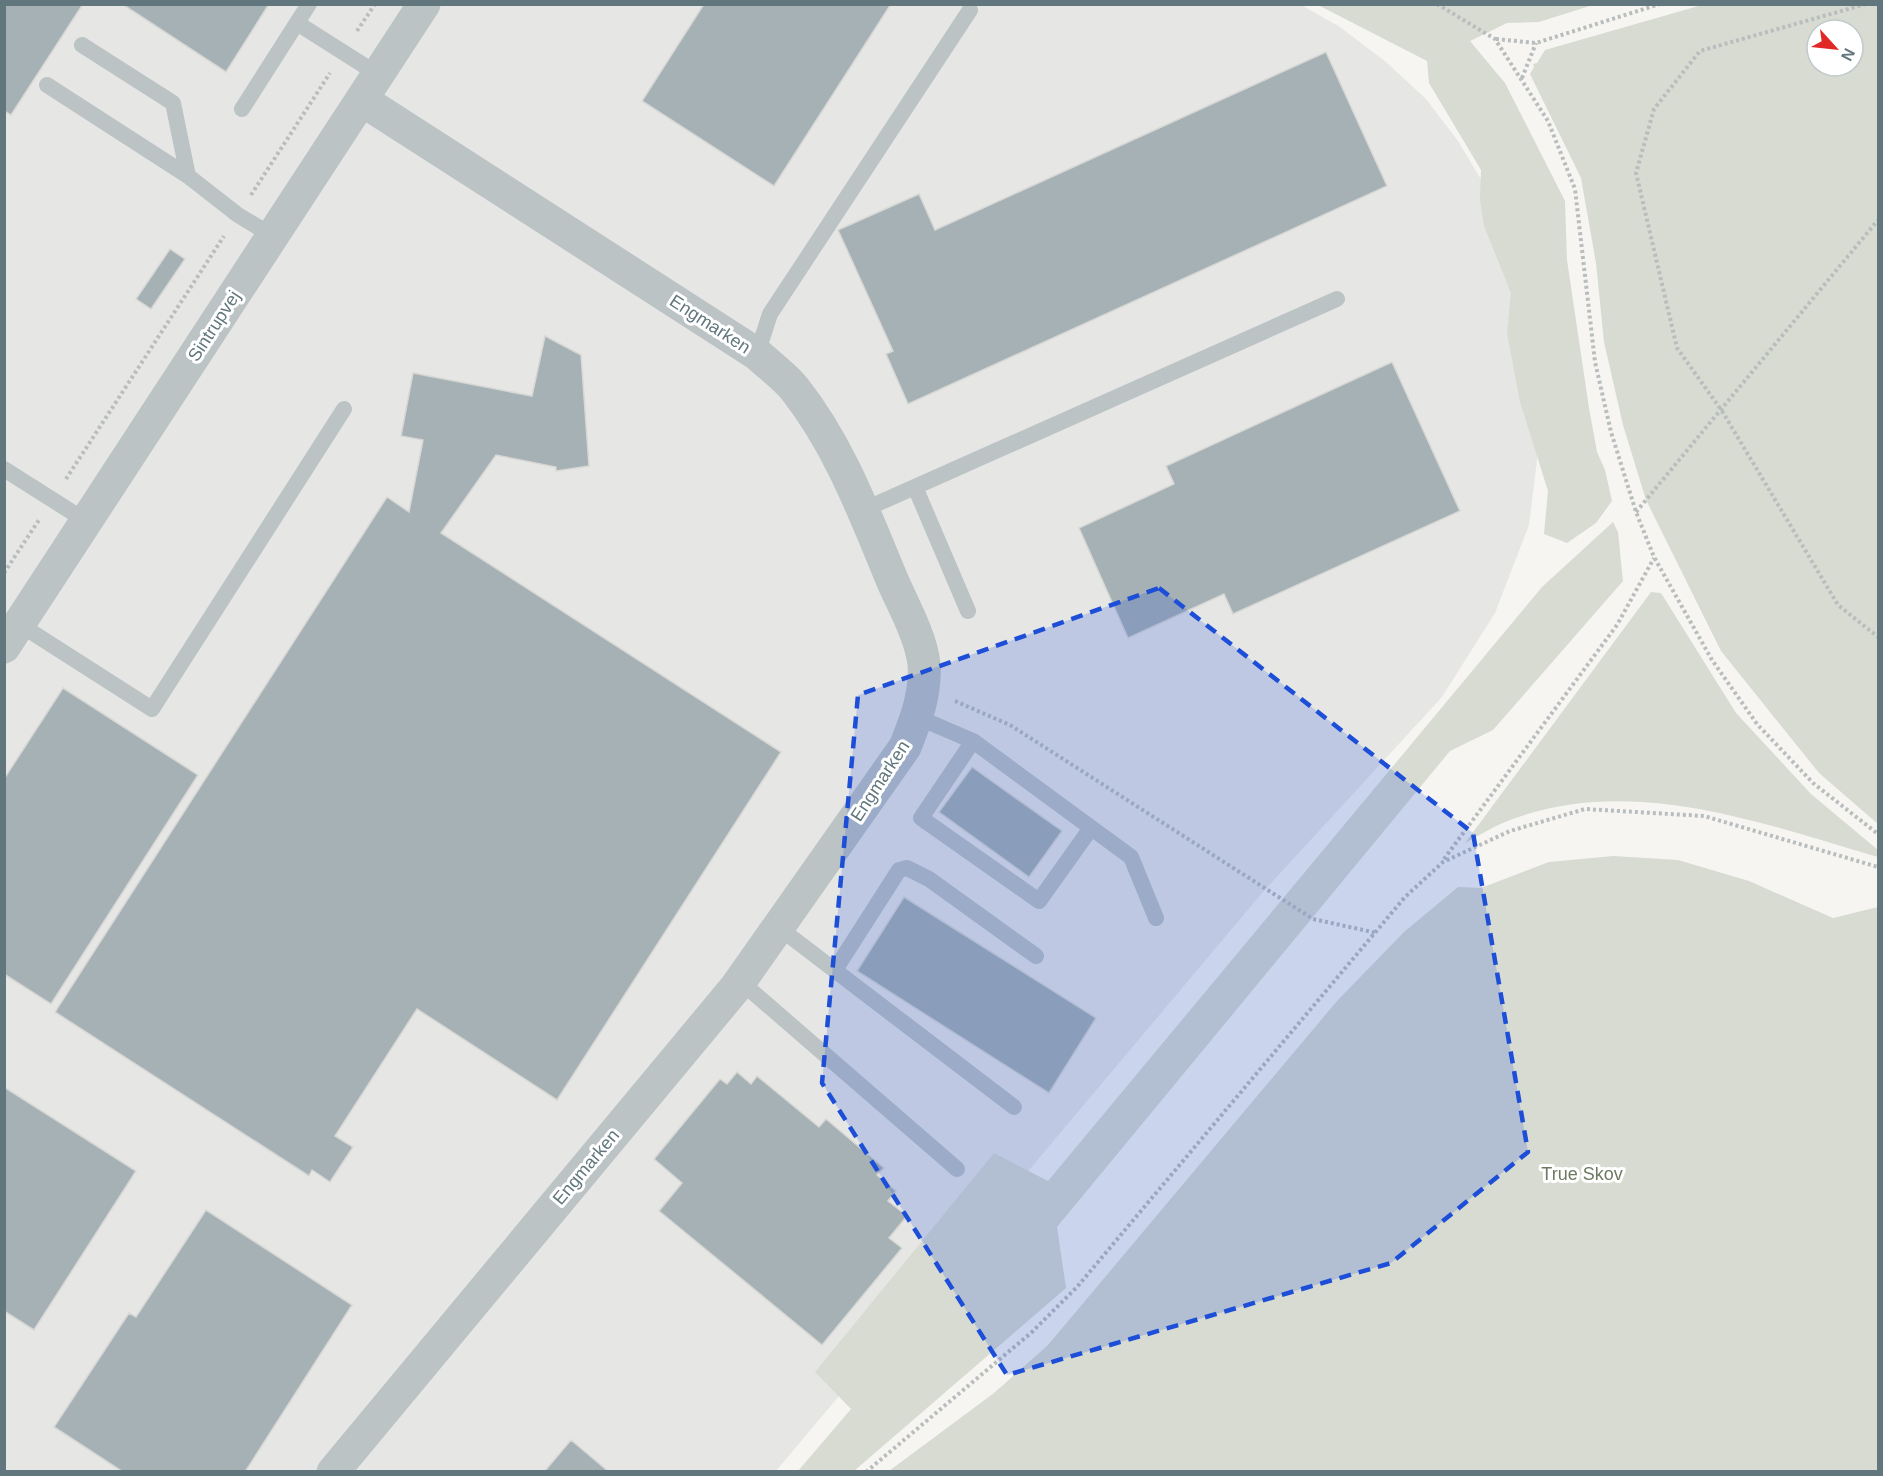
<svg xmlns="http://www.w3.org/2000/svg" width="1883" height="1476" viewBox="0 0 1883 1476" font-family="Helvetica,sans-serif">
<rect width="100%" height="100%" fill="#f6f5f2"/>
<path fill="#e6e7e5" d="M5,5H1301L1340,27L1386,62L1426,99L1458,141L1482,181L1543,412L1529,525L1495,613L1442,697L1262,893L776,1471L5,1472Z"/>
<path fill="#d7dbd1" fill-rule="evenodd" d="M1318,5H1593L1539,22L1507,23L1470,41L1505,83L1565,201L1567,260L1589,408L1597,452L1605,470L1612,501L1596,523L1567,543L1544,534L1548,491L1520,402L1507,333L1511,293L1484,226L1480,200L1481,170L1429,83L1427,61Z
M1702,5H1878V824L1819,773L1721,651L1646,500L1623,425L1604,342L1596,263L1581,178L1530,74L1534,67L1533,64L1537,63L1545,50ZM1817,30H1853V66H1817Z
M1613,522L1618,532L1623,581L1493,730L1450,751L1057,1227L1066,1288L854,1471H798L851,1409L815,1372L994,1153L1048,1181L1542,587Z
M1651,592L1661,593L1736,713L1811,794L1878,850V857C1761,823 1631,774 1510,820C1494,826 1480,835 1465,843Z
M1613,856L1678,860L1749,881L1833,918L1878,907V1471H889L994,1393L1048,1345L1337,1001L1404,932L1458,887L1481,888L1549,862Z"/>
<path fill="#a5b1b4" stroke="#d7d7d5" stroke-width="1.5" d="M4,4H83L11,115L4,111Z
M122,4H269L226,72Z
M704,4H891L774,186L642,101Z
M1326,52L1387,186L908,404L886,354L893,351L838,230L919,194L935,230Z
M170,249L185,259L151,309L136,299Z
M545,336L581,355L589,466L556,471V467L496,455L441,533L781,752L557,1100L417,1009L335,1136L353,1147L330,1182L312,1170L309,1176L55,1012L387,497L409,512L423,440L401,436L413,373L532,396Z
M1392,362L1460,511L1233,614L1224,594L1128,638L1079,528L1174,484L1166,466Z
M63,688L198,775L51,1004L4,974V779Z
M972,767L1062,831L1029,877L939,812Z
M904,897L1096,1018L1049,1093L857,971Z
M737,1072L751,1084L757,1076L819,1127L826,1119L884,1168L877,1175L896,1191L888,1201L907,1216L889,1238L902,1248L822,1345L659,1211L682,1183L654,1159L720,1079L727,1084Z
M4,1087L136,1171L34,1330L4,1311Z
M206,1210L352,1305L245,1472H123L54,1427L129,1313L136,1317Z
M571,1440L609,1472H544Z"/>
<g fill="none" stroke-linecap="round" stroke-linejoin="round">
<path stroke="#b9bdbe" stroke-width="4" stroke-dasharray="3 3" stroke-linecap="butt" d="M1437,4L1495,39L1548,121L1575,189L1595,362L1611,432L1636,512L1654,557L1712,660L1757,724L1813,783L1878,834
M1866,4L1700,51L1654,109L1636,173L1677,348L1722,411L1838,605L1878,637
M357,31L375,4
M1496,39L1536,43L1660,4
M1522,78L1536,43
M251,195L330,73
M66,479L224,236
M1636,512L1878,220
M4,573L39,520
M955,701L1010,725L1313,919L1377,933
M1444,859L1617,625L1654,558
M866,1472L1032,1332L1077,1287L1405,897L1443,862L1510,831L1585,809L1704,816L1878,867"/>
<path stroke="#bcc3c5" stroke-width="16" d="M297,23L379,75
M82,45L173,103L188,176L238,215L273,236
M47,85L188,176
M242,109L309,4
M757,354L770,314L970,10
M4,469L86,521
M915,487L968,611
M863,510L1337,299
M19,624L152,709L344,409
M917,717L973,741L1131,857L1156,918
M973,741L921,818L1039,901L1091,828
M778,927L1014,1107
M835,970L899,870L907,868L929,879L1036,956
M740,981L957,1169"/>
<path stroke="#bcc3c5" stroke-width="33" d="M4,647L424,4
M333,1472L736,987L905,747C916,720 926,694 924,664C921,637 904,607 893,582C865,515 840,446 794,388C784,376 769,365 757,354L362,100"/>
</g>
<path fill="#1d4ed8" fill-opacity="0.2" stroke="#1d4ed8" stroke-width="4.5" stroke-dasharray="12 8" stroke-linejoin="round" d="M1159,588L1473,833L1528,1152L1391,1263L1007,1375L822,1083L858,695Z"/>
<g text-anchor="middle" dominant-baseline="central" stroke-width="6" stroke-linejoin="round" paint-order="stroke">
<g font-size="18" fill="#61777d" stroke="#fff">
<text transform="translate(710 324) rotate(33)">Engmarken</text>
<text transform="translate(214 326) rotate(-57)">Sintrupvej</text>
<text transform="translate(880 781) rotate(-57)">Engmarken</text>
<text transform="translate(586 1167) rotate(-50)">Engmarken</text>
</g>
<g font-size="18" fill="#6d7a63" stroke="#fff">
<text x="1582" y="1174">True Skov</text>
</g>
</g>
<rect width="1883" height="1476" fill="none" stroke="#61777d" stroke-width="12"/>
<g transform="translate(1835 48) rotate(117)"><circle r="28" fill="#ffffff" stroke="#c0c9cb" stroke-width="1.5"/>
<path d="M0-4.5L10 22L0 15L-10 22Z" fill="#e22825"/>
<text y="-9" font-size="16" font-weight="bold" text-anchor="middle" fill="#61777d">N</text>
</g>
</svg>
